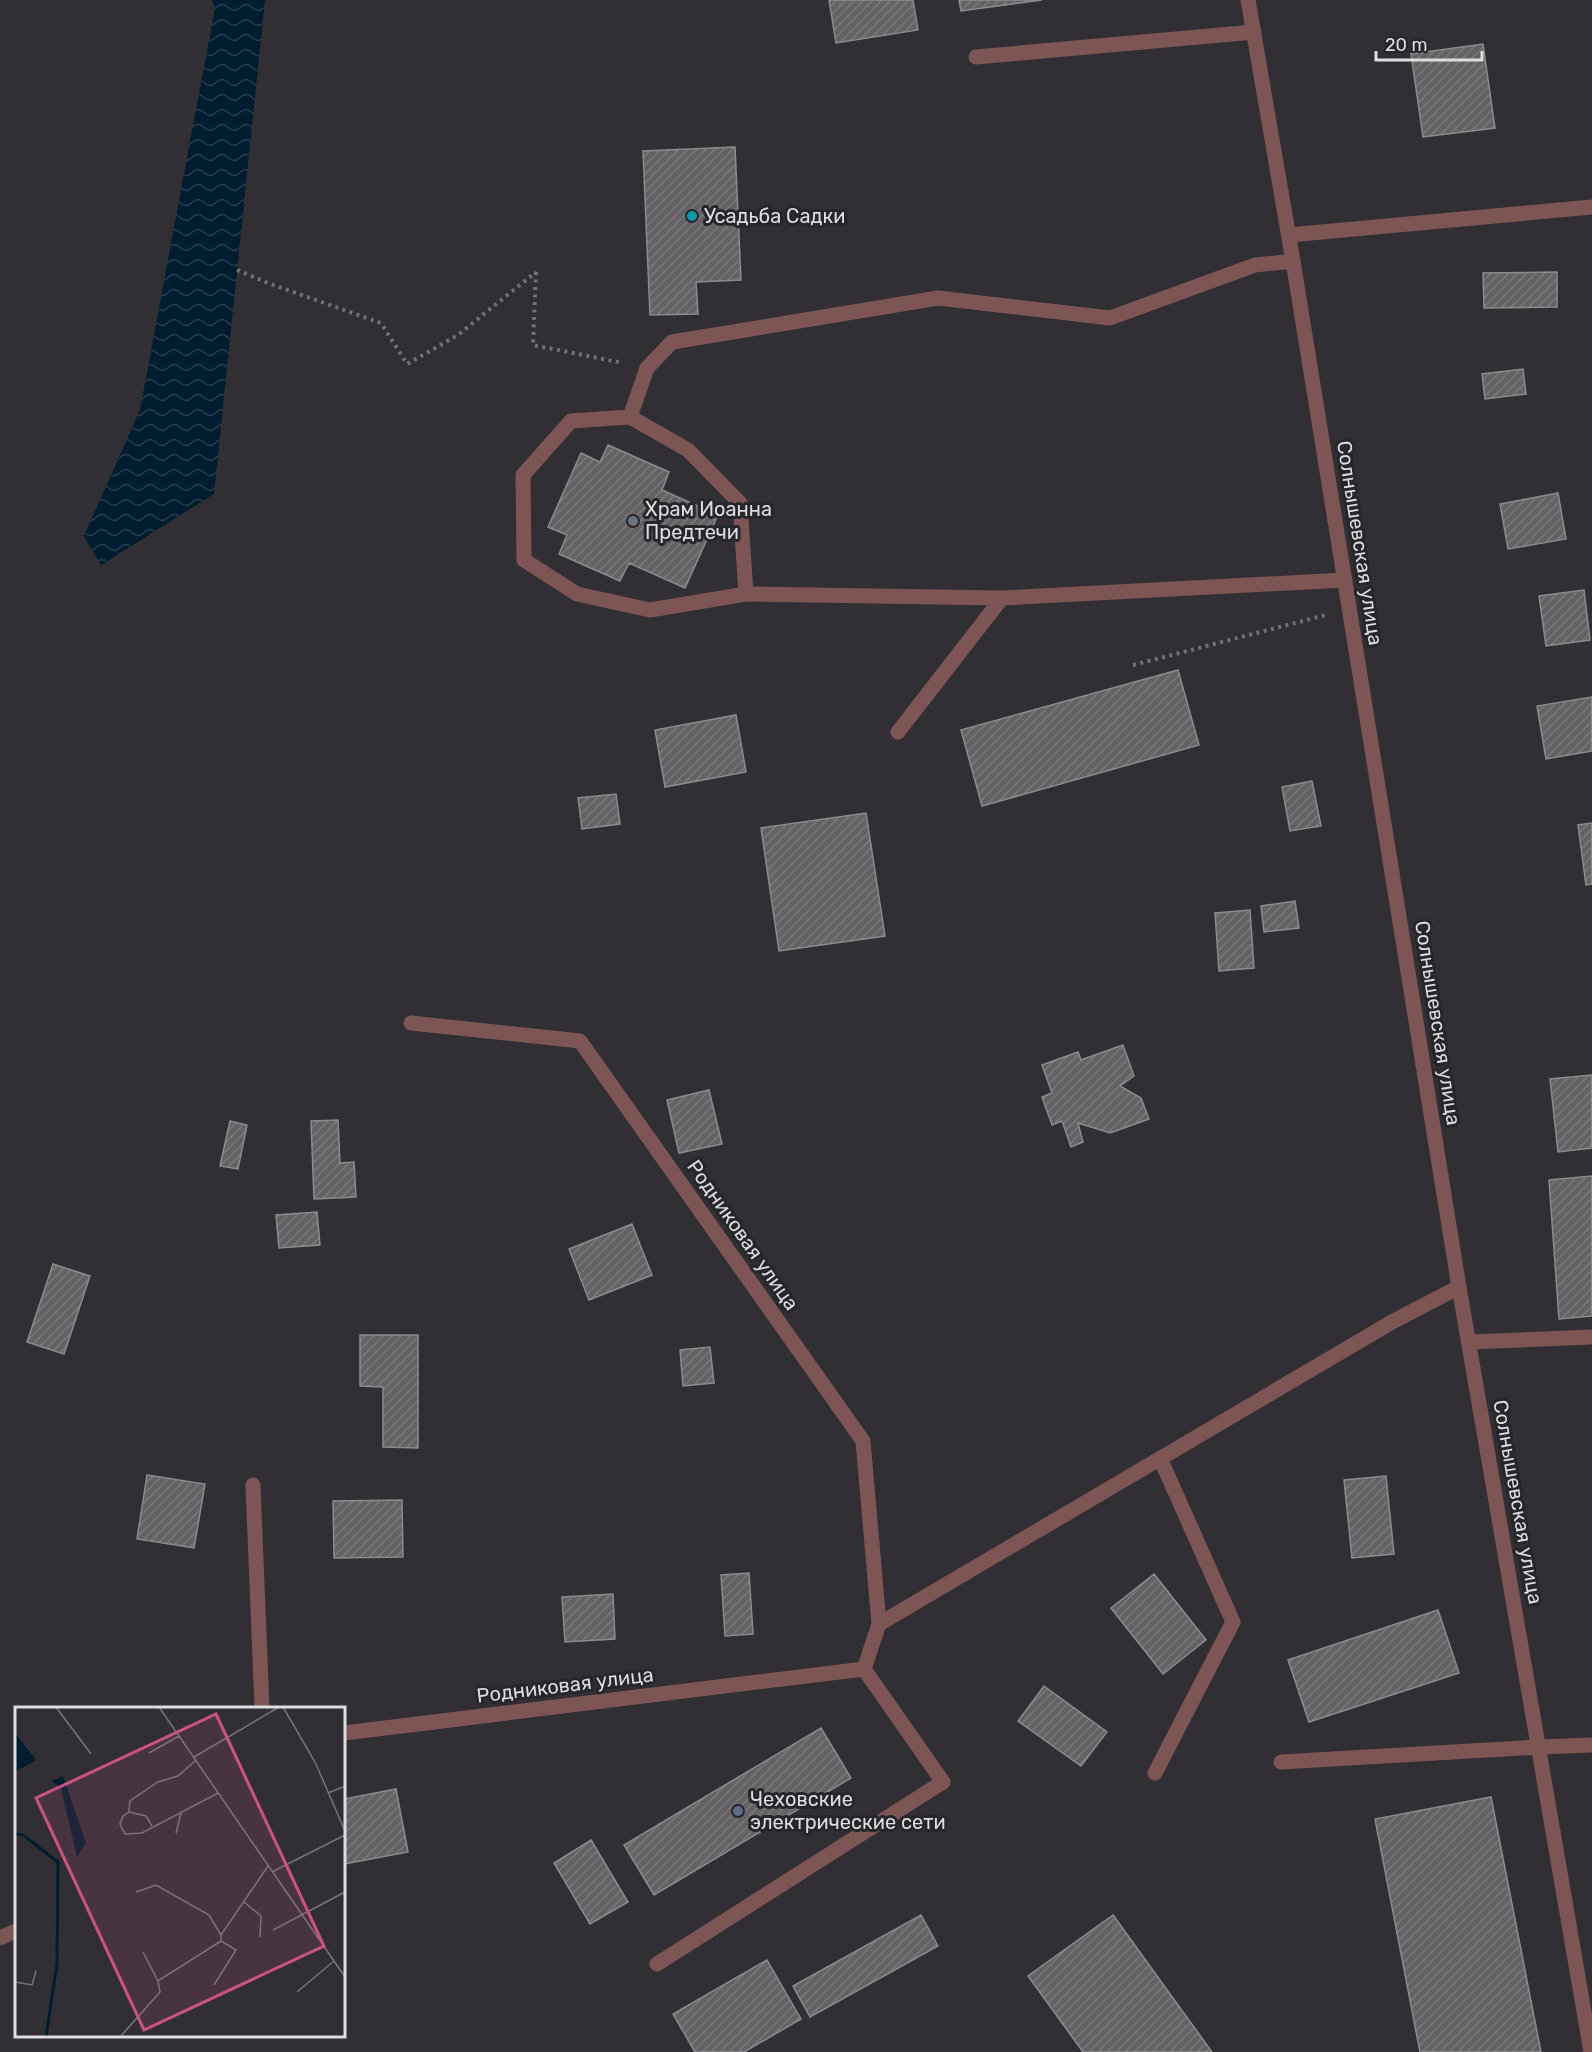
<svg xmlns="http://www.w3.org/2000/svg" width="1592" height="2052" viewBox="0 0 1592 2052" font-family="Rubik,sans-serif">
<defs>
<pattern id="water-waves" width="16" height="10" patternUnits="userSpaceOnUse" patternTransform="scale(1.5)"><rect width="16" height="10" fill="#001d2f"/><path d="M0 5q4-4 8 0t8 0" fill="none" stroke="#253d4d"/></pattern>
<pattern id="building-hatch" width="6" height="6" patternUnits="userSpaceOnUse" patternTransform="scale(1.5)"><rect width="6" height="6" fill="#656266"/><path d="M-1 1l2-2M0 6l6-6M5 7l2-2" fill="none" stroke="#7b787c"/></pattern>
</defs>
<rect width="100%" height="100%" fill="#312f34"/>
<path fill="url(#water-waves)" d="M212,0H265L214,494L101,565L84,536L140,410L215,8Z"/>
<path fill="url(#building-hatch)" stroke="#8e8a8e" stroke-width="1.5" d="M829,0H913L918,30L836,43Z
M959,0H1042L961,11Z
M1483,44L1495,128L1423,137L1411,54Z
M735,147L741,280L696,282L698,314L650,315L643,151Z
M1557,272V307L1484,308L1483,273Z
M1523,369L1526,394L1485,399L1482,374Z
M608,445L669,472L662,490L718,515L685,588L629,563L620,581L559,554L567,535L548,527L581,453L600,462Z
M1558,493L1566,539L1508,549L1500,504Z
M1584,590L1590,640L1546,646L1539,596Z
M1178,670L1199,745L982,806L961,730Z
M1592,697V751L1546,759L1537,706Z
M736,715L746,772L665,787L655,730Z
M1312,781L1321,826L1290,831L1282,787Z
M616,794L620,824L582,829L578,798Z
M866,813L885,936L779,951L761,828Z
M1592,823V884L1586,885L1578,825Z
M1295,901L1299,928L1264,932L1261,906Z
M1250,910L1254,968L1219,971L1215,913Z
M1123,1045L1134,1076L1120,1086L1141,1098L1149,1119L1110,1133L1078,1123L1083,1142L1071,1147L1062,1121L1052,1125L1042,1097L1052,1093L1042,1065L1078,1052L1081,1060Z
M1592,1075V1148L1558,1152L1550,1079Z
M709,1090L722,1144L679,1153L667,1100Z
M338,1120L340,1163L354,1162L356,1197L314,1199L311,1121Z
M230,1121L247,1125L238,1169L220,1166Z
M1592,1176V1316L1559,1319L1549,1180Z
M317,1212L320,1245L279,1248L276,1215Z
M632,1224L652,1275L589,1300L569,1249Z
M53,1264L90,1276L64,1354L27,1342Z
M360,1335H418V1448L383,1447V1387L360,1386Z
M710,1347L714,1383L683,1386L680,1350Z
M147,1475L205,1484L194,1548L137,1539Z
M1386,1476L1394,1554L1352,1558L1344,1480Z
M402,1500L403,1557L334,1558L333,1501Z
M749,1573L753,1634L725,1636L721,1575Z
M1154,1574L1206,1640L1163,1674L1111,1608Z
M613,1594L615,1639L565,1642L562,1597Z
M1438,1610L1459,1673L1309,1722L1288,1660Z
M1044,1686L1107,1732L1081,1766L1018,1721Z
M821,1728L851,1778L654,1895L624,1845Z
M396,1789L408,1852L344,1864V1799Z
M1491,1797L1541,2052H1420L1375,1819Z
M591,1840L628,1902L590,1924L554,1863Z
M921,1915L938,1946L810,2017L793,1986Z
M1113,1915L1212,2052H1083L1028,1976Z
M767,1960L801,2019L744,2052H695L673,2014Z"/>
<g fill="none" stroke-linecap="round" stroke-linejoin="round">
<path stroke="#737175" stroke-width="4" stroke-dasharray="3 4.5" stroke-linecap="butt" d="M237,270L268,283L381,323L407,364L458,335L536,272
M536,272L533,345L623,363
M1133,665L1326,615"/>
<path stroke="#7e5555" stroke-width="15" d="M976,57L1254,32
M630,417L647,368L672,342L938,298L1110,318L1255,265L1293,261
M746,594L740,503L688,450L630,417L571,421L523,475L524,560L577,594L650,610L746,594L1002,598L1345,580
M898,732L1002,598
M411,1023L580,1041L863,1441L879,1624
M1469,1342L1592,1337
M253,1485L262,1708
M344,1733L864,1669
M1281,1762L1539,1747
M1155,1773L1233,1622L1160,1458
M0,1938L16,1931
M657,1964L943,1782"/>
<path stroke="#7e5555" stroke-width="15" d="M1289,235L1592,207
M1539,1747L1592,1745
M943,1782L864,1669L879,1624L1392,1322L1459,1287"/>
<path stroke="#7e5555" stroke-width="15" d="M1248,0L1293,261L1459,1287L1591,2052"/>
</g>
<circle fill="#0f9aa8" stroke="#27262a" stroke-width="2" cx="692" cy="216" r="6"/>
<circle fill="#6b7280" stroke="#27262a" stroke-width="2" cx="633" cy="521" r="6"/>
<circle fill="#5c6f8a" stroke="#27262a" stroke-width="2" cx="738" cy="1811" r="6"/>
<g text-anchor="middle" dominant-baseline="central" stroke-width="6" stroke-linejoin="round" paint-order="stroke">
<g font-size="20" fill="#dedde0" stroke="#27262a" text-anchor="start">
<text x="704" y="216">Усадьба Садки</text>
<text x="645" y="509">Храм Иоанна<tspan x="645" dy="23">Предтечи</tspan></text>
<text x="750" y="1799">Чеховские<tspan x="750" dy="23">электрические сети</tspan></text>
</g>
<g font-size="20" fill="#dedde0" stroke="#27262a">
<text transform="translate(1360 543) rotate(81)">Солнышевская улица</text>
<text transform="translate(1438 1023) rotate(81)">Солнышевская улица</text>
<text transform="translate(743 1235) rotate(55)">Родниковая улица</text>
<text transform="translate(1518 1502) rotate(80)">Солнышевская улица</text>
<text transform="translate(565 1685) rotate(-7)">Родниковая улица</text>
</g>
</g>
<g transform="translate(15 1707)">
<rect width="330" height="330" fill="#312f34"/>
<path d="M0,26L21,53L0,65ZM48,69L71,136L62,150L46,81L37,74Z" fill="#001d2f"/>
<path fill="none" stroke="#001d2f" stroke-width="3" d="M0,127L8,128L43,155L42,257L31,330"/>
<path fill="none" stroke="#767579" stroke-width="1.5" d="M41,0L76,47M144,0L330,270M268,0L300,55L330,124M134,46L164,29M179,50L264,0M313,86L330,79M114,105L115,94L143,75L163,69L181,53M137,119L131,109L114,105L108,109L105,117L110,127L127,126L203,86M161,126L166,106M257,165L330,128M121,185L141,178L194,208L206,228M229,195L246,209L245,230M258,223L330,185M128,245L143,274L206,234M0,275L17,278L21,264M199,278L221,243L206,234V228L253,159M282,285L319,254M105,330L145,285L143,274"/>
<path fill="#ca5383" fill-opacity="0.15" stroke="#ca5383" stroke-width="3" d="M201,7L309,239L129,323L21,91Z"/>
<rect width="330" height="330" fill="none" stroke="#dedde0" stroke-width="3"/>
</g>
<path d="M1376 51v9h106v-9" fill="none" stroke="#dedde0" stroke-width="3"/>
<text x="1385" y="51" font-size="18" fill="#dedde0" stroke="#27262a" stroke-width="4.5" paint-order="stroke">20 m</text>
</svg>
